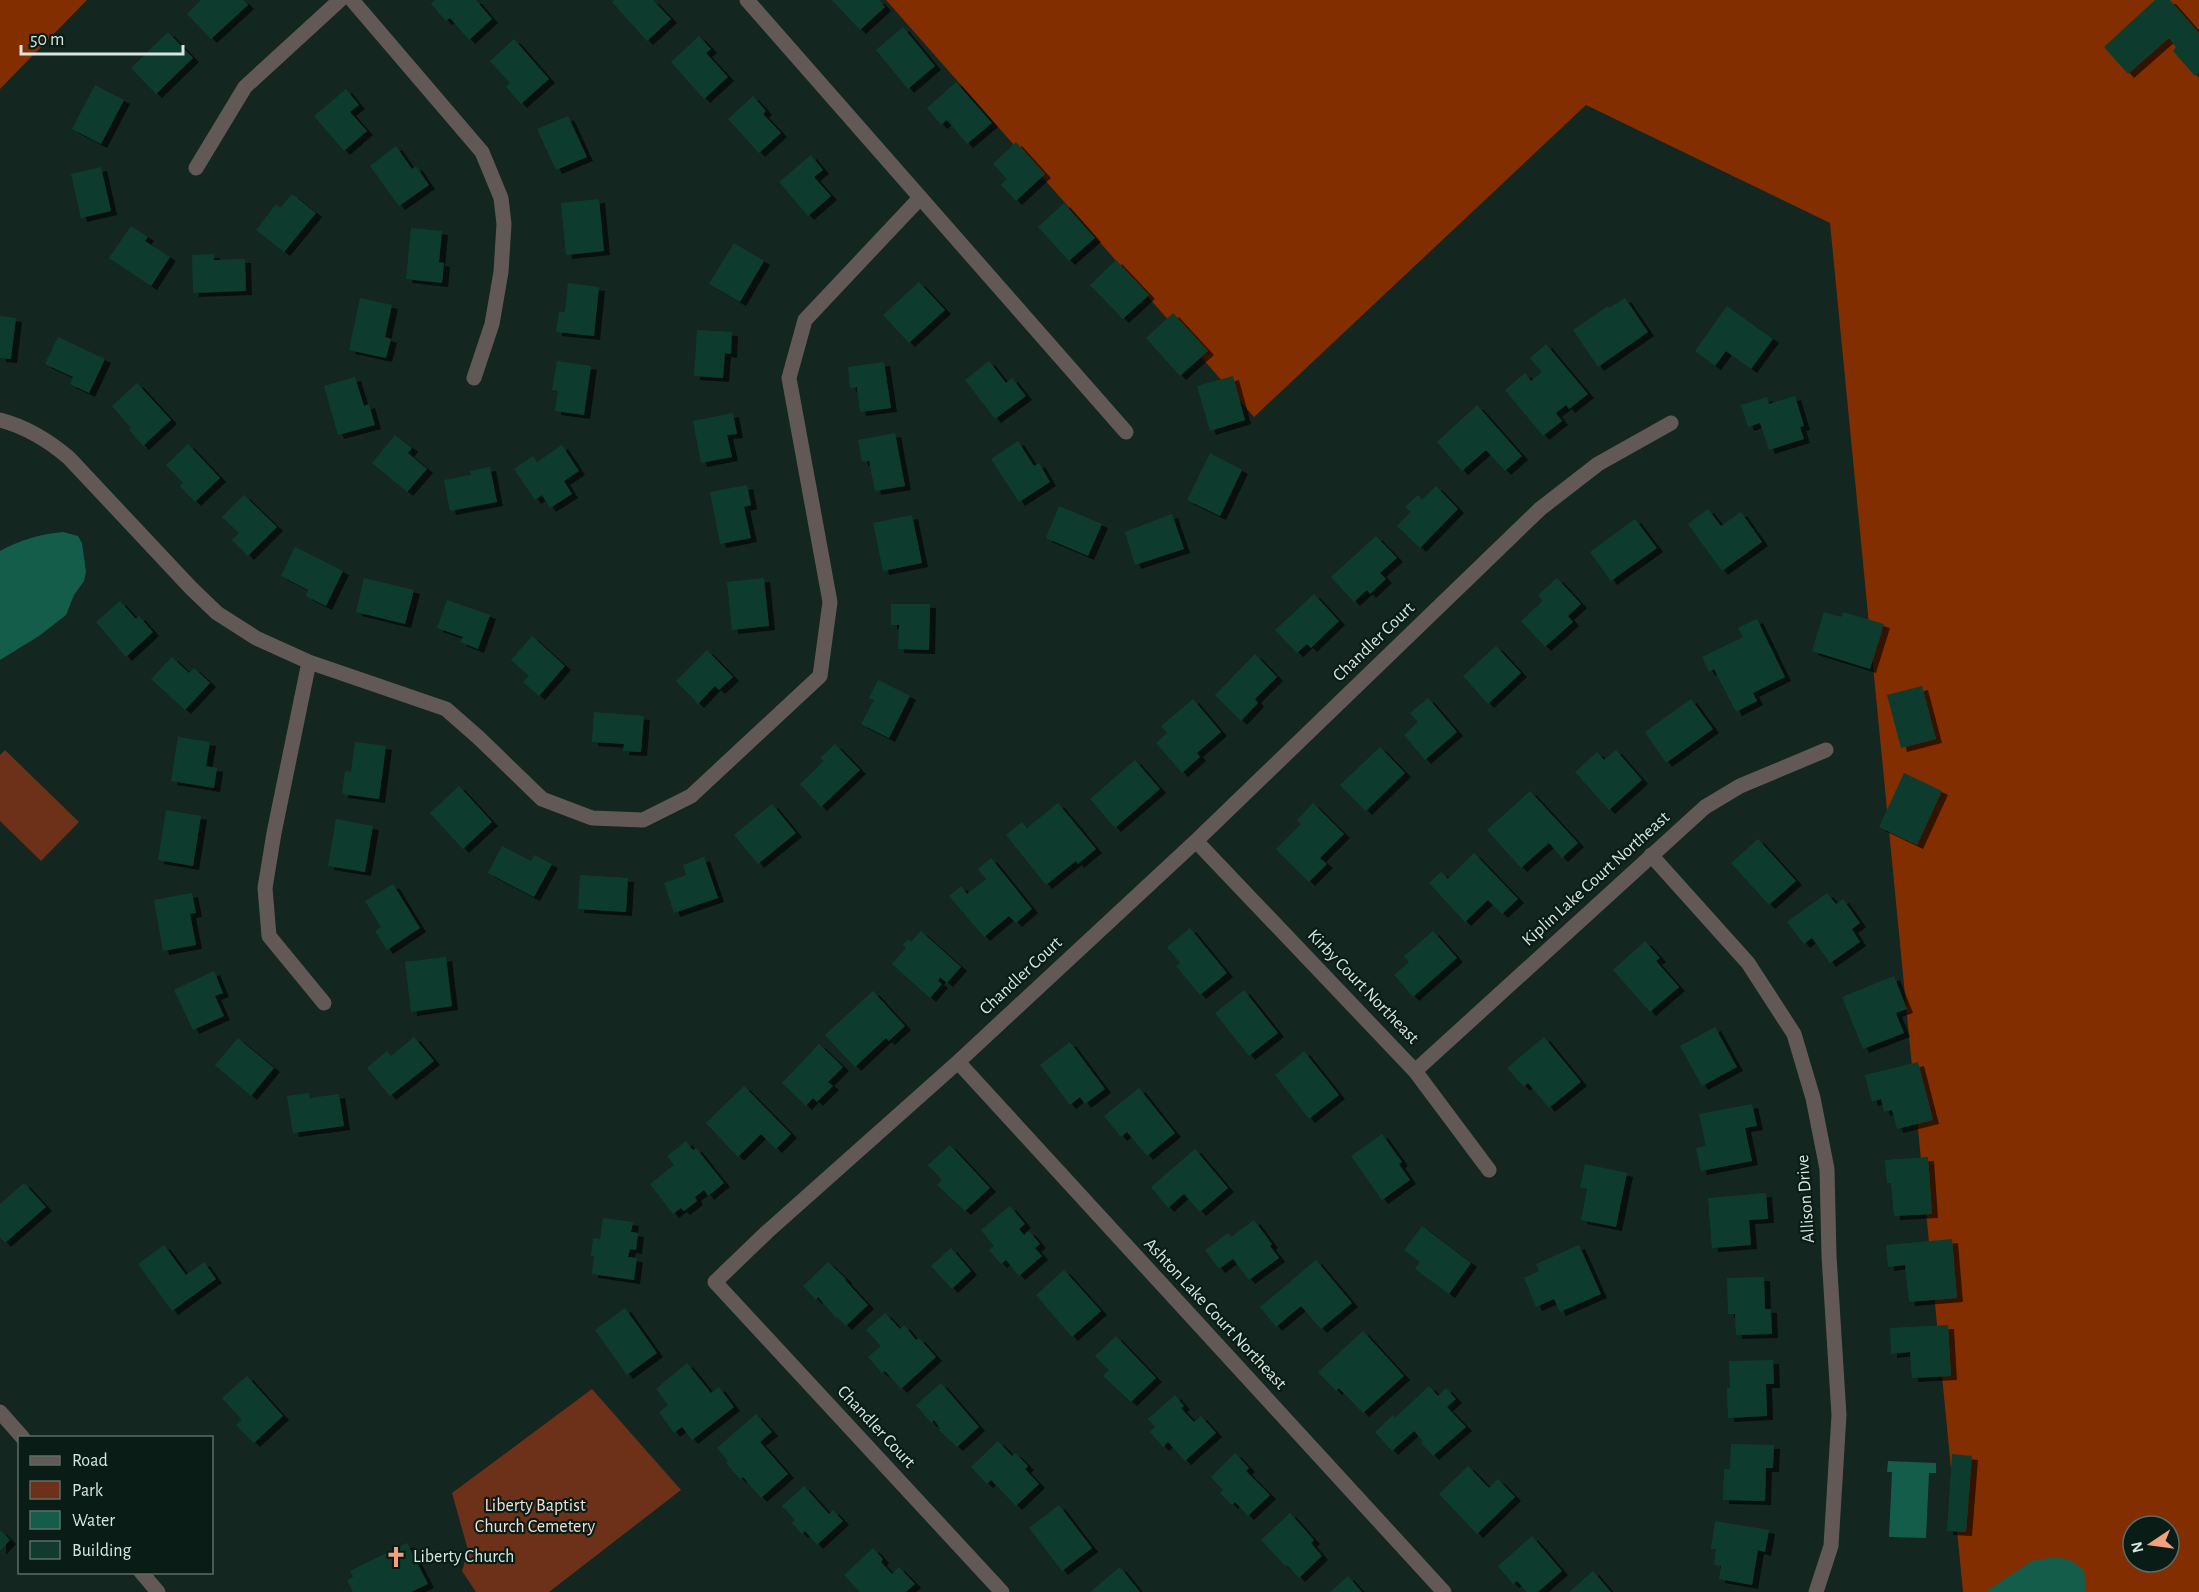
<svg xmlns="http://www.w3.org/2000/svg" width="2199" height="1592" viewBox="0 0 2199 1592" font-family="'Alegreya Sans',sans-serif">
<defs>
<filter id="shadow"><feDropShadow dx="6" dy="4" stdDeviation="0" flood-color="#0009"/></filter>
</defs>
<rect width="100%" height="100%" fill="#13261f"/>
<path fill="#6c3118" d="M5,750L79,822L41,861L0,821V755Z
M592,1389L681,1490L549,1592H476L462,1571L468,1550L452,1493Z"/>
<path fill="#832e00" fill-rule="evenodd" d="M0,0H87L0,89Z
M886,0H2199V1592H1963L1830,223L1586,105L1254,417ZM2133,1526H2169V1562H2133Z"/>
<path fill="#145d4a" d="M63,532L78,536L82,543L86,572L84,581L74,595L66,615L39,636L0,660V551C20,540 40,534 63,532Z
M1888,1461L1936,1463V1473H1929L1926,1538L1889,1537L1892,1472H1887Z
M2056,1557L2070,1560L2084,1570L2086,1592H1985L2032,1561Z"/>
<path fill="#113b2f" filter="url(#shadow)" d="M201,0H243L248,5L211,39L187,14Z
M435,0H476L492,19L469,40L450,18L446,21L431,4Z
M614,0H653L671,19L647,41L612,2Z
M832,0H879L885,7L860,30Z
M2155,0H2170L2199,33V73L2195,76L2173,51L2176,47L2169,38L2128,74L2104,47Z
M903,27L935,66L908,89L876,50Z
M168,32L193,58L156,94L131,68Z
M699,36L711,49L706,53L728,77L704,99L671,62Z
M514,39L549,79L521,104L506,87L510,83L490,61Z
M956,82L992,123L967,144L947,120L941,125L927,108Z
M95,85L124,100L101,144L72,129Z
M346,89L359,105L350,112L367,131L344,151L314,116Z
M753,96L766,111L763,114L781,133L759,153L728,119Z
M568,116L587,157L556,170L537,129Z
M1016,142L1045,174L1016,201L1001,185L1007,179L993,164Z
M396,146L412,169L416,166L429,185L399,206L370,166Z
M811,155L823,170L814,177L831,196L808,216L779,182Z
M101,167L111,211L81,218L71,174Z
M292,194L316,213L284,252L256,230L276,204L280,208Z
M599,199L604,251L566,255L561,203Z
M1064,203L1095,238L1069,261L1038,227Z
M131,226L148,237L145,241L170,257L151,286L109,258Z
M411,228L442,231L439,262L444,263L442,283L406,279Z
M734,243L764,261L740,302L709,284Z
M214,254V260L245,259L246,291L193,293L192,255Z
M1116,260L1149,295L1123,319L1090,285Z
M919,282L945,310L909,343L883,315Z
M568,283L599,287L594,336L556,332L559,312H565Z
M360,298L392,305L385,337L391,339L386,358L349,350Z
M1625,298L1648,332L1598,367L1573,330L1608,306L1609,308Z
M1727,306L1773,339L1751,369L1726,351L1715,366L1695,351Z
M1173,313L1208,351L1180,376L1146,338Z
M0,316L16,318L11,359L0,358Z
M697,330L732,332L731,354L725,353L723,378L694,376Z
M58,337L105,359L89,393L70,384L73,377L45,364Z
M1546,344L1588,394L1569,409L1566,405L1556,413L1562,421L1543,436L1505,390L1525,373L1531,381L1542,372L1530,358Z
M557,361L591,366L584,415L555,411L558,391L552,390Z
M989,361L1006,383L1012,378L1026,396L995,419L965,380Z
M884,362L891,408L860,412L857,387L850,388L848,367Z
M1233,376L1245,420L1210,431L1197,386Z
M355,377L364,406L369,404L375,425L338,435L324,386Z
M137,383L171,420L143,446L129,430L131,428L112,406Z
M1795,396L1804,426L1800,427L1804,439L1769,450L1760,423L1748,427L1741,405L1767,397L1769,404Z
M1477,405L1522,456L1505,471L1486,450L1462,471L1437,442Z
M733,413L737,434L727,435L732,457L701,463L693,421Z
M895,433L905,486L875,491L869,461L862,462L858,440Z
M395,435L412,448L408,453L427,469L407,492L372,463Z
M1018,441L1034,466L1039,463L1050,482L1019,502L991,459Z
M188,444L220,478L195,502L180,486L183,483L166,465Z
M562,445L579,471L564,481L572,494L550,508L542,495L535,500L514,469L533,456L537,462Z
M1210,453L1242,470L1220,516L1187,500Z
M490,467L497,502L450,511L444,480L471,475L470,471Z
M747,485L751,505L744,507L751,538L720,544L710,492Z
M1436,486L1458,509L1420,548L1397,526L1411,512L1405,507L1418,495L1422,500Z
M244,495L277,527L248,556L232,540L239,533L222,517Z
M1059,506L1102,524L1088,556L1046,538Z
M1708,509L1721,526L1741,512L1762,542L1722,571L1688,524Z
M1172,514L1184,549L1135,565L1125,532Z
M912,515L922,563L883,571L873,523Z
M1635,519L1657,548L1611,581L1590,552Z
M1376,536L1397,558L1380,573L1386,579L1370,594L1367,590L1354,602L1331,577Z
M295,547L343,571L326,606L306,596L308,590L281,576Z
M364,578L414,590L405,624L356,612Z
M764,578L769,626L732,630L727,582Z
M1557,578L1581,604L1568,616L1573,622L1545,647L1521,621L1543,601L1538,595Z
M1314,594L1339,621L1311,648L1307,644L1297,653L1275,630Z
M447,600L490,615L478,649L460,642L463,637L437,628Z
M120,601L136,619L139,616L153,632L126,657L96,622Z
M891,604H930L929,650L898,649L899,625H891Z
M1824,612L1841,617L1843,612L1884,624L1870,669L1812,651Z
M1757,619L1785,677L1753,693L1757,701L1736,712L1714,669L1709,672L1702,657L1743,637L1738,628Z
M532,636L565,666L539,696L523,682L529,676L511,660Z
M1496,646L1521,673L1488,704L1463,676Z
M707,650L733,677L719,690L715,686L698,704L676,681Z
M1255,654L1277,677L1255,699L1258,703L1241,721L1215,695Z
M172,657L189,673L194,668L210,683L185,710L151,679Z
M878,680L910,696L889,738L861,724L874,700L869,698Z
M1922,686L1936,739L1901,748L1887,695Z
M1428,698L1457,732L1425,760L1404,735L1418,722L1410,713Z
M1193,699L1221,732L1197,753L1200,757L1182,773L1156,743L1167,733L1161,726Z
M1691,699L1713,729L1666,763L1645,732Z
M594,712L644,716L641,752L623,751L624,744L592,742Z
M178,737L210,742L206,766L217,768L214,788L171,781Z
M355,742L386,746L379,799L342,794L345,771L351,772Z
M835,744L860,770L821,807L800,784L824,761L820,758Z
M1380,747L1405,773L1366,811L1340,785Z
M1616,750L1642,780L1609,810L1575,772L1597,752L1604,760Z
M1135,760L1160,789L1115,828L1090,799Z
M1904,773L1942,791L1917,845L1879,827Z
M459,786L492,822L463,849L430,813Z
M1530,791L1578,843L1562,858L1549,843L1521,868L1487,830Z
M1058,803L1096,849L1078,864L1076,861L1046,885L1006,835L1022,822L1027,828Z
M1313,803L1344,834L1320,858L1327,864L1309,882L1276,849L1301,824L1297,820Z
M772,804L796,833L758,864L734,835Z
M166,810L201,816L193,866L158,860Z
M336,819L373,826L365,872L328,866Z
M1758,839L1796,881L1769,905L1731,863Z
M502,846L531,861L534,855L552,864L534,897L488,873Z
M1474,853L1518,899L1502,914L1488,900L1465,922L1429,883L1441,872L1448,879Z
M704,857L718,898L674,913L664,883L686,875L683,865Z
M991,858L1032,909L1016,923L1009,916L984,937L949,896L961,886L967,894L986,879L978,869Z
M580,875L628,878L626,912L578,909Z
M393,884L420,928L387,950L375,931L381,927L365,901Z
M192,893L196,913L190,914L196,945L163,951L154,900Z
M1827,893L1836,904L1843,899L1860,923L1852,929L1860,942L1830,963L1812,938L1804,944L1787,922Z
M1190,928L1227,973L1200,995L1176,966L1180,963L1167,947Z
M921,931L961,967L947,983L940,977L938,981L942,984L930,998L892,964L906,948L903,945L908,939L911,942Z
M1433,931L1457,958L1413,997L1394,975L1409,962L1404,956Z
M1645,941L1660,958L1656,961L1679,987L1650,1012L1613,970Z
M446,957L452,1006L411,1012L405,962Z
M214,971L223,993L215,996L224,1016L193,1030L174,990Z
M1894,976L1907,1009L1896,1013L1904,1033L1863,1049L1842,997Z
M1244,990L1278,1033L1249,1056L1215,1013Z
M873,991L905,1026L889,1041L886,1038L855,1067L825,1035Z
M1715,1027L1737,1067L1702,1086L1680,1046Z
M414,1037L434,1061L390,1096L367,1068L387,1051L391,1056Z
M1544,1037L1581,1082L1549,1108L1528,1083L1524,1087L1507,1068Z
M238,1038L274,1068L251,1096L215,1065Z
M1070,1042L1105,1089L1085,1104L1080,1097L1070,1105L1040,1065Z
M819,1044L843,1067L828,1082L833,1086L817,1102L813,1098L806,1106L782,1083Z
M1304,1051L1339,1095L1309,1119L1275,1075Z
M1918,1062L1933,1120L1897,1129L1892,1110L1884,1112L1881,1099L1872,1102L1865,1075Z
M744,1086L791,1134L776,1149L761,1134L738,1157L706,1123Z
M1139,1088L1175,1133L1147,1156L1127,1132L1121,1137L1104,1116Z
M309,1093L310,1098L339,1094L344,1126L293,1133L287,1096Z
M1752,1104L1757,1126L1745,1128L1752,1161L1701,1171L1696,1148L1706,1146L1699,1114Z
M1382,1134L1402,1162L1399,1164L1410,1180L1382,1200L1351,1156Z
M686,1141L693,1150L696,1148L724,1183L708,1196L704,1190L695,1197L697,1201L684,1211L681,1208L673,1214L650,1184L674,1165L667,1156Z
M950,1145L990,1188L965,1211L937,1185L942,1180L928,1165Z
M1195,1149L1228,1188L1200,1212L1184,1194L1168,1208L1151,1187Z
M1928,1157L1932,1214L1894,1216L1891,1183H1887L1885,1160Z
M1585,1164L1627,1173L1616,1227L1581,1220L1587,1189L1580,1187Z
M24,1183L46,1207L5,1243L0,1237V1204Z
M1766,1193L1768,1219L1749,1220L1751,1245L1712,1248L1708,1198Z
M1010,1206L1025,1224L1019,1229L1024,1235L1029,1231L1040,1244L1035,1248L1042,1256L1019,1276L1006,1260L1001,1264L989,1250L994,1246L981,1230Z
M603,1218L633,1222L631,1232L638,1233L636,1250L630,1249L628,1257L637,1258L634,1280L592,1274L594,1256H591L593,1238L600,1239Z
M1254,1220L1272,1244L1270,1246L1279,1258L1249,1280L1233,1259L1219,1269L1205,1250L1228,1233L1231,1237Z
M1422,1226L1471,1263L1449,1294L1415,1269L1420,1262L1404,1250Z
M1952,1239L1957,1298L1909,1302L1905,1265L1888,1267L1886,1245Z
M164,1245L186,1275L204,1262L216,1279L172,1311L138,1264Z
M1579,1245L1601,1294L1560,1312L1554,1299L1536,1307L1524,1278L1539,1271L1536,1264Z
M951,1248L971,1271L952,1289L931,1266Z
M1316,1260L1352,1303L1321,1329L1301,1306L1276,1327L1260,1307Z
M828,1262L846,1279L845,1280L868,1305L846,1326L837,1317L836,1318L818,1297L816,1300L803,1286Z
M1064,1270L1101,1311L1072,1337L1036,1295Z
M1764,1277L1765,1309H1771L1772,1334L1736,1335L1735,1314H1728L1727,1278Z
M625,1308L657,1353L627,1375L595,1330Z
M885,1313L900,1329L904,1325L916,1340L919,1338L936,1357L901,1389L885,1371L882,1373L868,1357L881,1346L866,1330Z
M1948,1325L1951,1376L1912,1378L1910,1352L1891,1354L1890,1328Z
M1363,1331L1404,1376L1363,1413L1339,1388L1336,1391L1318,1372Z
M1116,1336L1156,1378L1131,1402L1103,1376L1109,1370L1095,1356Z
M1773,1360L1774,1384H1766L1767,1416L1728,1418L1727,1388H1730L1729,1361Z
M687,1363L711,1393L719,1387L734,1407L692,1440L682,1427L674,1433L659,1412L668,1405L656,1389Z
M247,1376L283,1416L254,1443L236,1425L242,1420L222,1398Z
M941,1383L979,1427L957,1447L939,1430L940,1428L934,1420L931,1423L916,1405Z
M1429,1386L1438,1396L1446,1388L1456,1399L1447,1407L1466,1427L1433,1456L1421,1443L1423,1441L1414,1431L1392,1451L1375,1432L1393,1415L1395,1418Z
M1175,1395L1184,1406L1181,1408L1194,1422L1201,1416L1216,1433L1185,1461L1168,1442L1163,1447L1150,1432L1155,1427L1148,1419Z
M756,1414L772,1432L760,1442L788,1474L761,1498L743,1477L740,1479L726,1463L728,1461L717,1448Z
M998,1441L1012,1456L1015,1453L1028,1466L1025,1469L1039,1484L1016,1506L991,1480L987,1484L971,1467Z
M1731,1444L1774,1445L1773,1468H1766L1765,1501L1723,1500L1724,1469H1730Z
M1235,1453L1249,1468L1246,1471L1270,1495L1248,1516L1235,1502L1232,1505L1220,1493L1223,1490L1211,1477Z
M1952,1454L1972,1456L1966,1532L1947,1531Z
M1468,1466L1489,1488L1498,1479L1515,1497L1477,1534L1439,1494Z
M804,1486L829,1514L833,1510L843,1521L817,1545L805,1531L802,1534L792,1523L795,1520L782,1506Z
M1059,1505L1092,1548L1062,1571L1029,1528Z
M1290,1513L1314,1540L1311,1543L1322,1556L1299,1578L1287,1565L1286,1567L1261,1540Z
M1715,1521L1769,1530L1765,1552L1758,1550L1752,1585L1719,1579L1721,1566L1714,1565L1716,1549H1711Z
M0,1530L10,1540L0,1551Z
M1532,1536L1562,1571L1538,1592H1527L1517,1581L1513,1584L1498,1566Z
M407,1543L428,1584L411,1592H353L347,1580L353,1577L350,1571Z
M873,1548L883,1559L881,1562L892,1574L899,1567L915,1584L906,1592H860L844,1575Z
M1120,1567L1140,1592H1090Z
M1593,1571L1611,1592H1569Z
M1348,1576L1362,1592H1330Z"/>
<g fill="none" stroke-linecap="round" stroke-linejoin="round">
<path stroke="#625956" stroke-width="15" d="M352,0L482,152L501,198L504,224L501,272L492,324L474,378
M747,0L1126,432
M196,168L245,87L340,0
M0,420C27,427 48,440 69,458L191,588L217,613L256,638L309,662L446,709L479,738L542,799L592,818L643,820L691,796L820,676L830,602L789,378L805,320L920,198
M309,662L274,833L265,888L269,936L324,1003
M1196,841L1415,1071L1489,1170
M1651,855L1748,963L1794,1034L1813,1098L1827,1169L1829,1256L1839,1415L1831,1546L1816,1592
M958,1062L1444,1592
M1415,1071L1705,807L1740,786L1826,750
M1002,1592L715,1282L767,1232L958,1062L1196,841L1540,509L1598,464L1671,423"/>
<path stroke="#625956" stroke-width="15" d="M0,1412L23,1438
M141,1572L158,1592"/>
</g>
<defs>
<symbol id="church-bare" viewBox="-9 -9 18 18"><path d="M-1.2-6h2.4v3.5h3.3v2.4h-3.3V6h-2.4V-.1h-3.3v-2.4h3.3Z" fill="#f2a07f" stroke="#091c16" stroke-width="2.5" paint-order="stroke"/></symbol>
</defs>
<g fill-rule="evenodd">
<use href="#church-bare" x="381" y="1542" width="30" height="30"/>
</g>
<g text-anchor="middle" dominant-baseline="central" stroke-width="4.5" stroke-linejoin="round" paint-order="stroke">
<g font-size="18" fill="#d9e5e0" stroke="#091c16">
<text transform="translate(1374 642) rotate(-44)">Chandler Court</text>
<text transform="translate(1596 879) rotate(-42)">Kiplin Lake Court Northeast</text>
<text transform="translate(1021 976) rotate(-43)">Chandler Court</text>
<text transform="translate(1363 987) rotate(46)">Kirby Court Northeast</text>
<text transform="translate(1806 1199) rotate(-94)">Allison Drive</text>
<text transform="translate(1215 1314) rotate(47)">Ashton Lake Court Northeast</text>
<text transform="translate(876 1427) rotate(47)">Chandler Court</text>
</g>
<g font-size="18" fill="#f7ded4" stroke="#091c16">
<text x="535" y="1506">Liberty Baptist<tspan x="535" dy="21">Church Cemetery</tspan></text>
</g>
<g font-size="18" fill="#d9e5e0" stroke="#091c16" text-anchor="start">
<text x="413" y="1557">Liberty Church</text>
</g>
</g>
<rect x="18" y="1436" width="195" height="138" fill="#091c16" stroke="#5c6c67" stroke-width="1.5"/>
<rect x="30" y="1456" width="30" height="9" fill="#625956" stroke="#5c6c67" stroke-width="1.5"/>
<text x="72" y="1466" font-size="18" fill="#d9e5e0">Road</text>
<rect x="30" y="1481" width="30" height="18" fill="#6c3118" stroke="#5c6c67" stroke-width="1.5"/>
<text x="72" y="1496" font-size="18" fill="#d9e5e0">Park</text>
<rect x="30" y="1511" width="30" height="18" fill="#145d4a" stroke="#5c6c67" stroke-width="1.5"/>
<text x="72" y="1526" font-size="18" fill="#d9e5e0">Water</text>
<rect x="30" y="1541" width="30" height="18" fill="#113b2f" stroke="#5c6c67" stroke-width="1.5"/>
<text x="72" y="1556" font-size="18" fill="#d9e5e0">Building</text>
<g transform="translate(2151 1544) rotate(257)"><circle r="28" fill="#091c16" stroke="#5c6c67" stroke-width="1.5"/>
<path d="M0-4.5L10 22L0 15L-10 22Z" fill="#f2a07f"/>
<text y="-9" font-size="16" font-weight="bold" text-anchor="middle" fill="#d9e5e0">N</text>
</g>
<path d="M21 45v9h162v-9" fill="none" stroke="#d9e5e0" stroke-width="3"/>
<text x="30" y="45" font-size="18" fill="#d9e5e0" stroke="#091c16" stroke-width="4.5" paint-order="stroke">50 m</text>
</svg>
